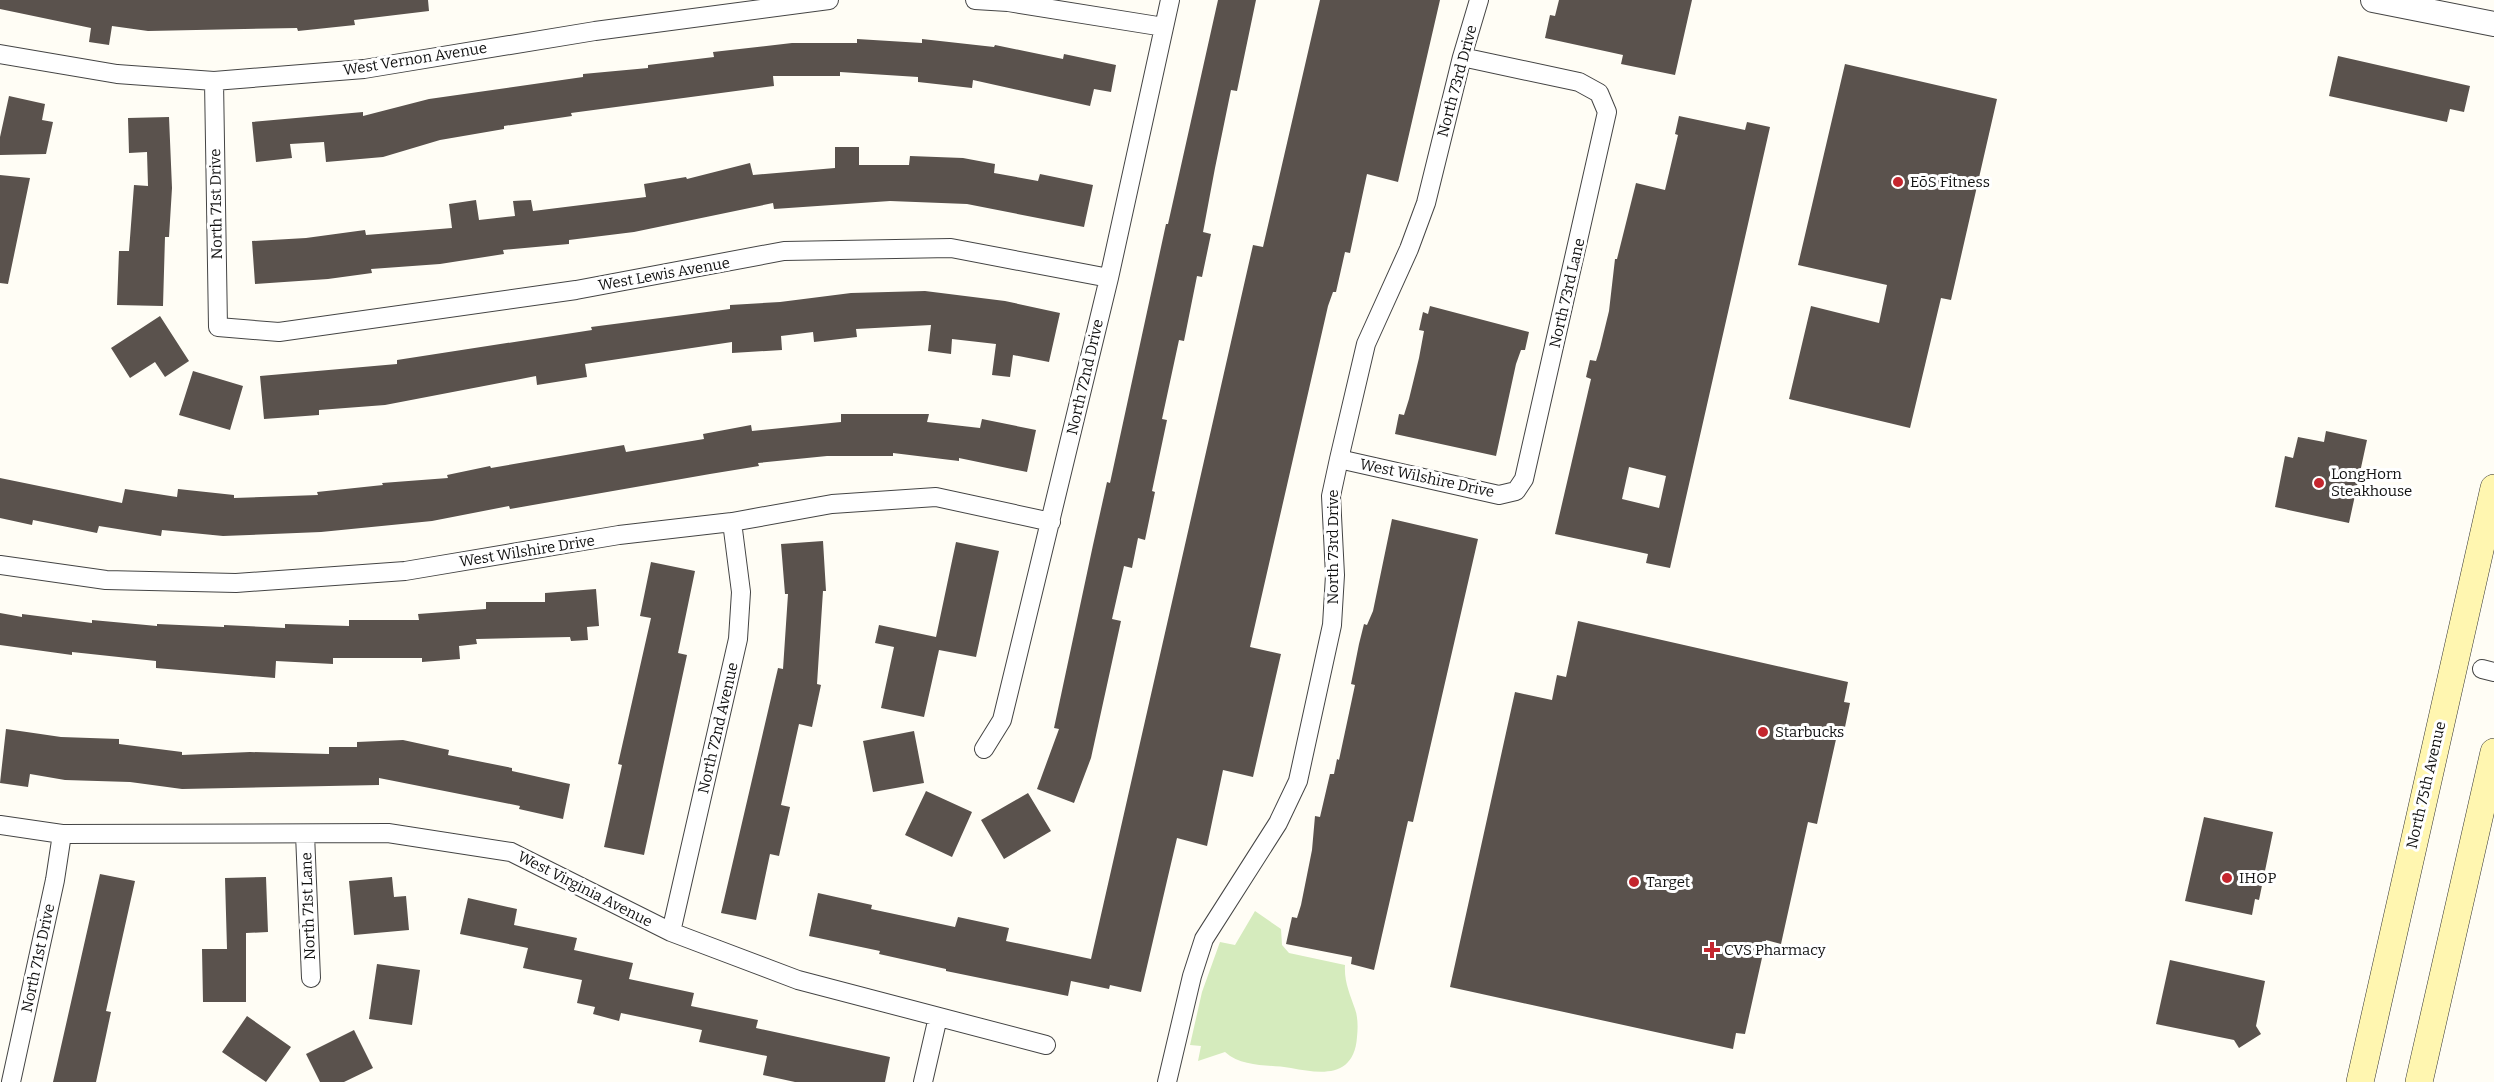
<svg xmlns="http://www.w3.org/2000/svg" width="2494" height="1082" viewBox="0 0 2494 1082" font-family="Bitter,serif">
<rect width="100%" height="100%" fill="#fffdf5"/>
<path fill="#d5ebbd" d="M1255,911L1281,929L1282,945L1289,953L1345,965C1344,982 1350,994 1355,1009C1358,1017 1358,1028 1357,1037C1354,1078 1322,1074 1291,1068C1268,1064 1243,1068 1225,1052L1198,1061L1201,1046L1190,1045L1202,992L1220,942L1235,945Z"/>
<path fill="#5a524d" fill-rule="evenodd" d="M0,0H428L429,11L354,20L355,25L298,31L297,28L148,31L112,26L109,45L89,42L91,28L0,9Z
M1218,0H1256L1237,91L1231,90L1215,168L1203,232L1211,234L1202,277L1197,276L1184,341L1179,340L1162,419L1167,420L1152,491L1155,492L1145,540L1138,538L1132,568L1124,566L1112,619L1121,621L1091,758L1074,803L1037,789L1059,729L1054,728L1093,545L1107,482L1110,483L1166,224H1168Z
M1320,0H1440L1398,182L1367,174L1350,253L1345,252L1336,292H1333L1328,306L1250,647L1281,654L1253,777L1223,770L1207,846L1177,838L1141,992L1110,985L1109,989L1071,981L1068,996L946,971V969L879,954L880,951L809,936L818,893L872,905L871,909L955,927L958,917L1009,928L1006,941L1091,959L1253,245L1263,247Z
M1559,0H1692L1675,75L1621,64L1623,55L1545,38L1550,15L1555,16Z
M857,39L922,43V39L994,47L995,45L1063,59L1064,54L1116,65L1111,92L1094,89L1090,106L973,80L972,88L918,82V77L840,72V76H773L774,86L571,113L572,116L504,126V129L440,140L383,157L326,162L324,142L290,144L292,158L256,162L252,122L363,112V116L429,99L583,77V74L648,68V65L714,57L713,52L792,43H857Z
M2338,56L2470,86L2464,112L2450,109L2447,122L2329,96Z
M1845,64L1997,99L1951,300L1941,298L1910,428L1789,399L1811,306L1879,323L1887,285L1798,265Z
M9,96L45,104L42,120L53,122L46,154L0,155V137Z
M1679,116L1745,130L1747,122L1770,127L1670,568L1646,563L1648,554L1555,534L1591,379L1586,377L1590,360L1596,361L1600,348L1609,311L1615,259H1617L1636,183L1665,190L1678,135L1675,134ZM1629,467L1666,476L1659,508L1622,499Z
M169,117L172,188L169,237H165L163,306L117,305L119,251H129L134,185L148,186L147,152L129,153L128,118Z
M835,147H859V165H909L910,156L963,158L995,164L994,173L1038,181L1040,174L1093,185L1084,227L967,204L890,201L774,209L773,203L634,232L569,240V244L503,250L504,254L440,264L371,269L372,273L328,279L255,284L252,241L306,238L365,230L366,235L452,228L449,204L476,200L479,220L515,216L513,201L531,200L533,211L646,197L644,184L686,177L687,179L750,163L753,175L835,168Z
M0,175L30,178L8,284L0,283Z
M925,291L1005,301L1060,313L1049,362L1013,355L1010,377L992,375L996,344L952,339L951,354L928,351L931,325L856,329L857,337L814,342L813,332L781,336L782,350L732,353V342L585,364L587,377L537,385L536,376L385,405L319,410V415L264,419L260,376L397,364V360L592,330L591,327L730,309V305L780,302L851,293Z
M1430,306L1529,332L1525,350H1521L1516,364L1496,456L1395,434L1399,414L1404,415L1409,399L1419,358L1424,331L1419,330L1423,312L1428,314Z
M160,316L189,361L165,377L155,362L130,378L111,348Z
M193,371L243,386L230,430L179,415Z
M841,414H929L927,422L980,428L982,419L1036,430L1027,472L959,458V461L893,453V456H827L758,463L759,466L710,474L510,509L509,506L432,521L321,532L223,536L162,530L161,536L99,526L97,533L33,520L32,525L0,518V478L122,503L125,489L177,497L178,489L234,495V498L318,495L317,492L383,485L382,483L448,478L447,475L490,466L491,468L624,445L626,452L704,439L703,434L751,425L752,431L841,422Z
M2326,431L2367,440L2349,523L2275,507L2285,456L2293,458L2298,437L2324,442Z
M1392,519L1478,539L1413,822L1408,821L1374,970L1351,964L1352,957L1286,944L1292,917L1297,918L1301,905L1312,850L1315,816L1320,817L1330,774H1334L1337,759L1339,760L1355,685L1351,684L1359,644L1364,624L1367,625L1373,611Z
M823,541L826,591H823L817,684L821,685L812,727L799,724L781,805L790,807L779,856L770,854L756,920L721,913L778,668L783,669L788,594H785L781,544Z
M956,542L999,551L976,657L939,650L924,717L881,708L894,647L875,643L879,625L936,637Z
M651,562L695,571L678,653L687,655L644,855L604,847L622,765L618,764L651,618L640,616Z
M596,589L599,626L587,627L588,640L571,641L570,637L476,639L477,644L459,646L460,659L422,662V658H333V664L276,661L275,678L156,668V661L72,652V655L0,645V613L22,617V614L92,623V620L157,626V624L224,627V625L285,628V624L349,626V620H419L418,614L486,609V602H545V593Z
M1578,621L1848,682L1844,702L1850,703L1845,727L1839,726L1817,824L1808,822L1781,944L1766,940L1745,1034L1736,1033L1733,1049L1450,987L1515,692L1552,700L1557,675L1566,677Z
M6,729L61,737L119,739V744L182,752V755L250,752L329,754V747H357V742L403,740L449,750L448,755L512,768V771L570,784L563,819L519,809L520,806L379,778V785L182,789L130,782L65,780L30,774L28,787L0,783Z
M914,731L924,783L873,792L863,741Z
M926,791L972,812L952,857L905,835Z
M1028,793L1051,831L1004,859L981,820Z
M2204,817L2273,832L2259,900L2255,899L2252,915L2185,901Z
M100,874L135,881L106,1011L111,1012L96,1082H53Z
M266,877L268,932L246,933V1002H203L202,949H227L225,878Z
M392,877L394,897L406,896L409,930L354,935L349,881Z
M468,898L517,909L514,925L577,938L574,950L633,963L629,979L694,993L691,1006L758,1020L756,1028L890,1057L885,1082H795L763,1075L767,1056L699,1042L702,1030L621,1013L619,1021L593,1014L595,1007L577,1003L582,980L523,968L528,948L460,934Z
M2170,960L2265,981L2256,1026L2261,1034L2239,1048L2234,1040L2156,1024Z
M377,964L420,970L412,1025L369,1019Z
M247,1016L291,1047L266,1082L222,1052Z
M354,1030L373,1068L344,1082H320L306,1054Z"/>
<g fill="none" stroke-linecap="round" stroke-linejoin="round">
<defs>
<path id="minor" d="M975,0L1008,2L1164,27
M0,54L117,74L214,81L364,69L595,31L829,0
M214,81L218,327L279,332L576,290L784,251L951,248L1109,278
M1339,459L1499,495L1516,491L1524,479L1607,112L1599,93L1579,82L1462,57
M0,565L106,580L236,583L405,571L619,535L732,522L832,504L936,497L1051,522
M2482,669L2494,672
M984,749L1002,720L1109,278L1170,0
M0,825L62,834L388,833L511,852L671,932L798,980L1046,1045
M305,834L311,978
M671,932L738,639L741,592L732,522
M11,1082L55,880L62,834
M923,1082L938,1017
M1167,1082L1192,976L1204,939L1278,823L1298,781L1332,625L1335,575L1331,496L1339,459L1366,344L1409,249L1426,203L1462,57L1479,0"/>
<path id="tertiary" d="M2373,0L2494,24"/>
<path id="secondary" d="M2360,1082L2494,488
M2419,1082L2494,752"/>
</defs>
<use href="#minor" stroke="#444" stroke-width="20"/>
<use href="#tertiary" stroke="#444" stroke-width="26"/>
<use href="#secondary" stroke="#333" stroke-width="28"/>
<use href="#minor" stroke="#fff" stroke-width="18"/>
<use href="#tertiary" stroke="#fff" stroke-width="24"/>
<use href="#secondary" stroke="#fff6b0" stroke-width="27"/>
</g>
<g fill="#c4262e" stroke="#fff" stroke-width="2">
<circle cx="1898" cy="182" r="6"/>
<circle cx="2319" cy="483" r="6"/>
<circle cx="1763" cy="732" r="6"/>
<circle cx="2227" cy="878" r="6"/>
<circle cx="1634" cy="882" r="6"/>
<path d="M1709 941h6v6h6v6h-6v6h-6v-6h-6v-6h6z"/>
</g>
<g text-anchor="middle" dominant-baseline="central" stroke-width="6" stroke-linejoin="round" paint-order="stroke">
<g font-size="15" fill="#111" stroke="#fff">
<text transform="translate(415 59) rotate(-9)">West Vernon Avenue</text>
<text transform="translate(1457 81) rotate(-75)">North 73rd Drive</text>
<text transform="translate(216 204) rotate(-91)">North 71st Drive</text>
<text transform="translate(664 274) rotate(-10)">West Lewis Avenue</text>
<text transform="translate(1567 293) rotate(-77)">North 73rd Lane</text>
<text transform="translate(1085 377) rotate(-77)">North 72nd Drive</text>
<text transform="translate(1427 478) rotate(12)">West Wilshire Drive</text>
<text transform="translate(1333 547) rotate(-90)">North 73rd Drive</text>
<text transform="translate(527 551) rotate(-9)">West Wilshire Drive</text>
<text transform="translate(718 728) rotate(-77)">North 72nd Avenue</text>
<text transform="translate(2426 785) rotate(-77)">North 75th Avenue</text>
<text transform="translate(585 889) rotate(27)">West Virginia Avenue</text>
<text transform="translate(308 906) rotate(-92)">North 71st Lane</text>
<text transform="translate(38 958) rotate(-78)">North 71st Drive</text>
</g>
<g font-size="15" fill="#111" stroke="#fff" text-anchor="start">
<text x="1910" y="182">EōS Fitness</text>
<text x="2331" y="474">LongHorn<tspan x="2331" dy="17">Steakhouse</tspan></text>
<text x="1775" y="732">Starbucks</text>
<text x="2239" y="878">IHOP</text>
<text x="1646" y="882">Target</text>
<text x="1724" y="950">CVS Pharmacy</text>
</g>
</g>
</svg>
